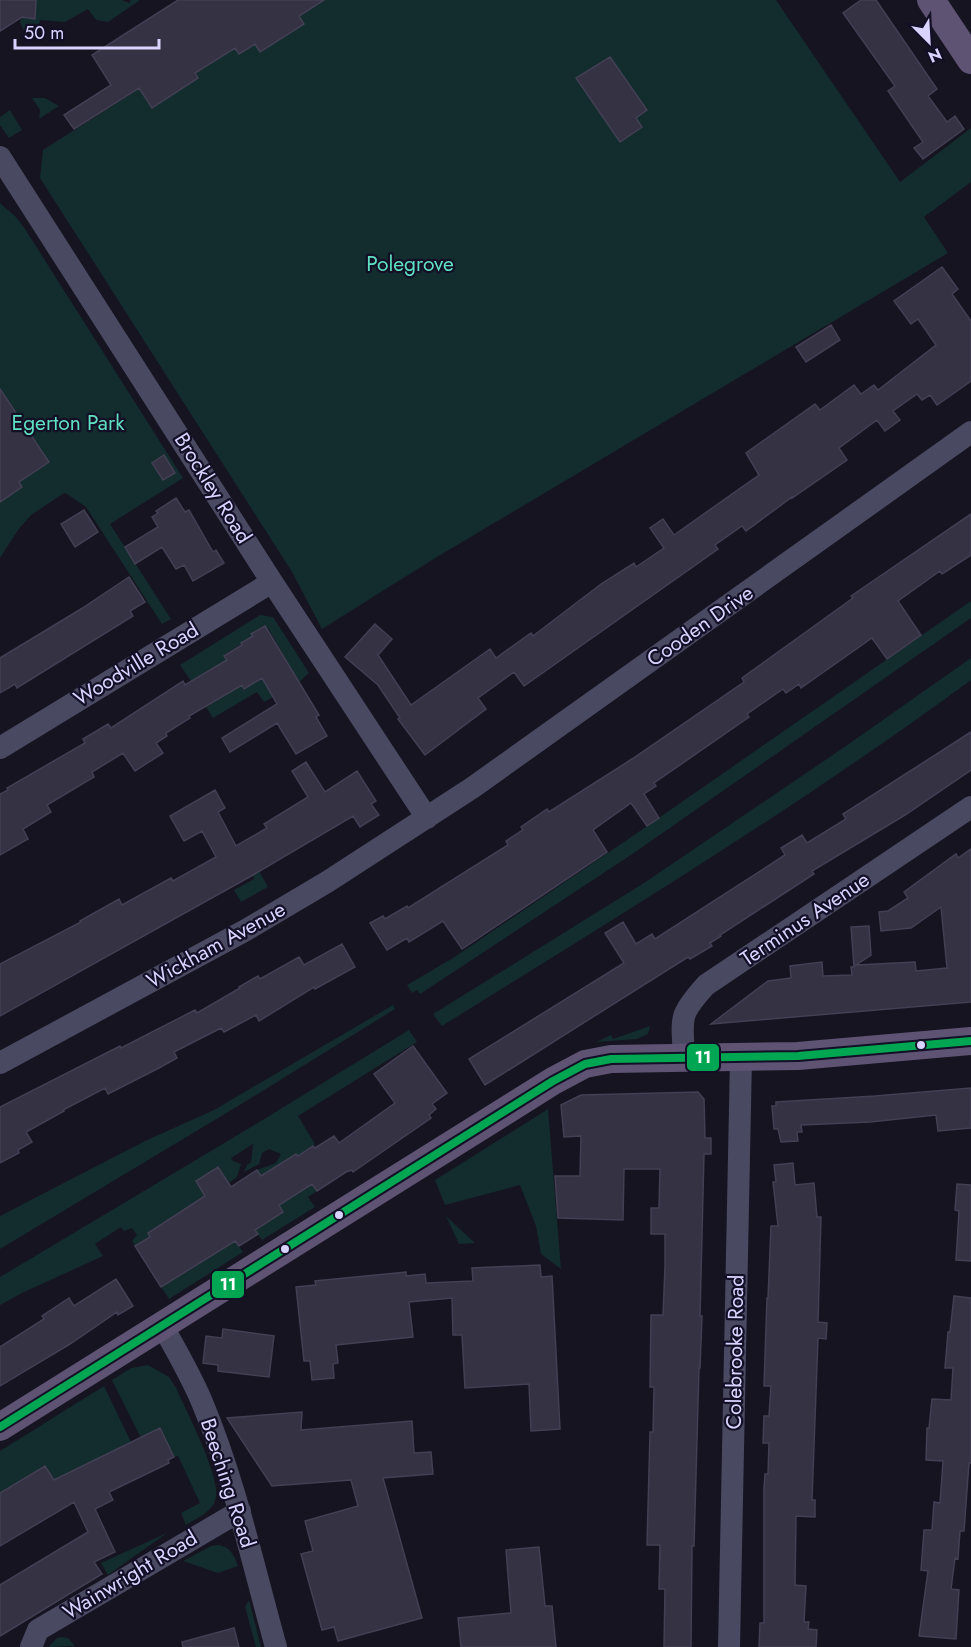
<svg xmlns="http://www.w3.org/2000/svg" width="971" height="1647" viewBox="0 0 971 1647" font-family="Jost,sans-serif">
<rect width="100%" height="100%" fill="#161421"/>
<path fill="#132c2d" d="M36,0H122L129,3L131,0H140L108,22L96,20L88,9L65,22L40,20L38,30L28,33L23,29L20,22L22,17L35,18Z
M279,0H776L900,182L971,128V182L924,217L948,253L432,560L322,629L292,572L40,178L43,150Z
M32,98H45L59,106L39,119L40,110Z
M10,110L22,130L9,138L0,125V117Z
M0,203L16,217L25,229L183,478L110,524L171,619L162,624L86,507L67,494L64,493L31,515L18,530L0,558Z
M971,601V618L631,855L420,994L417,990L412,993L407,985L453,958L640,831Z
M260,615L273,617L309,673L299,682L268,628L252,634L253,637L224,655L227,660L191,681L180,665Z
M971,658V680C801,805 621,915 442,1026L433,1014L644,883L843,748Z
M262,678L273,697L264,702L257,692L213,718L206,707L242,685L244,689Z
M259,871L268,887L241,902L234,890L254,879L253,875Z
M393,1005L395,1009L243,1103L0,1249V1216L145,1141L214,1110Z
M650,1026L648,1034L637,1039L596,1042L611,1035L613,1039Z
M409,1030L417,1042L298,1116L315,1144L298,1156L296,1154L261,1176L257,1170L276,1163L281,1154L269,1149L262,1153L259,1164L244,1172L247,1165L251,1162L253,1144L231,1158L233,1161L241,1164L237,1177L229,1183L218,1167L196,1181L205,1196L148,1233L150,1237L135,1246L132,1241L137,1235L132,1228L124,1231L121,1227L95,1244L103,1256L22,1293L0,1305V1277L256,1124Z
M548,1109L561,1269L541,1254L536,1226L520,1185L445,1205L435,1180Z
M312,1183L317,1191L308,1197L315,1207L262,1240L255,1230L279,1205Z
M446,1216L475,1243L459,1244Z
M235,1241L243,1252L169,1299L161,1287Z
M148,1365L169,1377L176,1388C186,1410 220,1476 216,1497C214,1511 197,1518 186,1525L181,1513L200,1503L178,1456L174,1457L160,1428L141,1438L112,1380L131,1368Z
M104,1386L131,1442L69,1505L45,1466L0,1493V1451Z
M167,1533L108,1575L101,1563Z
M218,1545C231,1547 234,1555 238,1566L218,1573L183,1561L211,1546Z
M249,1600L261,1647H256L245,1607Z
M62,1637L68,1638L75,1646L48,1647L57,1638Z"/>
<path fill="#343243" stroke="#433f54" stroke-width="1.5" d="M0,0H36L35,19L22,17L0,31Z
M178,0H324L299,16L304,24L260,52L255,44L239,54L235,48L195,73L198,78L152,108L139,88L74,129L64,115L111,85L92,55Z
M861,0H876L937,89L928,96L947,122L955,116L964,129L923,159L914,148L923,142L888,91L895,86L843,13Z
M610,57L647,110L636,118L642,127L620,142L576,78Z
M942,267L958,289L952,294L971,321V381L937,405L930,395L922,400L917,394L893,411L900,420L885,431L877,420L839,448L847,460L792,498V497L746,531L742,526L715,545L718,549L524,686L514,672L478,698L486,709L425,755L398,719L400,718L378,685L345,657L375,624L392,639L378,655L411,705L490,649L496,658L531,633L533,636L601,584L634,563L636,567L664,548L650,528L663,519L674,535L759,475L746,453L815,404L820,410L854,385L861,394L874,385L878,390L936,345L918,319L911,324L894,301Z
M831,325L840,340L806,362L796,347Z
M0,389L49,462L19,482L22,487L0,502Z
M164,455L175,473L163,480L152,463Z
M176,498L185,512L189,510L213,552L216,550L224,563L193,581L184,565L176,569L162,547L135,564L125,547L158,527L152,517L158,513L156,511Z
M84,510L98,532L75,547L61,524Z
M971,514V555L942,574L940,571L898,601L921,635L887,659L872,638L801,688L799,684L786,693L783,689L747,714L749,717L654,783L656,786L644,794L659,818L647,826L631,803L593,830L607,852L462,949L443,921L409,942L407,938L387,950L370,923L383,916L385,919L407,906L408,908L508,845L506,841L523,830L521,827L547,809L549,812L632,759L744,682L742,678L853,598L851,596Z
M129,577L145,602L130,611L133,616L17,688L15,684L0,693V658L81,609Z
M265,626L319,715L316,717L327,736L296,754L277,723L230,752L222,738L277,704L262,678L244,689L242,685L189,716L190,718L166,733L167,736L156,743L163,753L135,771L123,753L92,772L94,777L47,805L51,812L23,829L28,839L0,855V794L8,790L7,788L85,743L83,739L108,724L111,728L183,681L185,685L227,660L224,656L242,645L241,643L253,636L251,634Z
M971,732V770L905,815L812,871L814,874L720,935L721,936L710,943L712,946L690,959L688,957L485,1085L469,1059L624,963L605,933L623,922L636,944L652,934L655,939L785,855L781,848L802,835L807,843L846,819L843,814Z
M306,762L325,792L357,771L376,801L371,804L379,815L360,827L353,816L253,875L0,1016V964L81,922L80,921L119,899L122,905L171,878L173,881L216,857L202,831L184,841L170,816L215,790L225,808L218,812L236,846L267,828L264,824L308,797L292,771Z
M971,849V1002L711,1024L768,981L791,978L790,966L822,962L823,976L852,975L851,967H854L851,927L869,926L871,955L856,965L915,962L916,971L947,968L941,907L911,928L881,931L879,912L888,911L908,898L904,892L956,854L958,858Z
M342,944L355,967L315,989L314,987L259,1021L256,1015L224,1032L221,1028L174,1052L177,1058L159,1068L108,1094L105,1088L63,1110L64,1111L26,1132L32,1142L18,1150L19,1153L0,1163V1107L120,1046L121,1048L195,1010L197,1013L240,988L239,987L258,976L260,979L299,957L304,965Z
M413,1046L447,1093L432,1104L436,1109L429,1115L431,1118L353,1172L352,1170L346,1172L317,1191L312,1184L279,1205L283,1212L255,1230L258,1234L239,1246L235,1241L161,1287L135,1246L150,1237L148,1233L205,1196L196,1181L218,1167L231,1187L257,1170L261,1176L296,1154L298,1156L313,1146L315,1148L334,1136L339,1143L395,1103L374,1074Z
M971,1088V1128L938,1131L936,1115L870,1122L801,1125L802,1132H797L798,1141L781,1142L778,1129H774L772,1106H776V1102L875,1096Z
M698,1092L704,1099L705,1138H711V1154H704L700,1316H702L700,1368H699L694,1546H692L691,1647H664L665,1589H659L660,1545H647L650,1432H653L654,1387H650L651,1315H663L665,1267V1234H651V1208H659L660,1169H624L623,1220L558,1218L555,1176H580L581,1136L564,1137L561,1105L581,1095Z
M793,1163L795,1185L814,1183L817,1217H821L818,1322L827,1323L826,1339L818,1338L812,1500H815V1517L796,1516L795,1585L806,1586L804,1622H809L808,1629L817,1630L816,1647H759L760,1623H764V1489L765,1474H768L769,1443H763L764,1416H769L771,1386H764L767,1298H768L771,1226H778L773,1182H776L774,1165Z
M957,1184L971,1185V1261L956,1260L959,1211L955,1210Z
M540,1265L541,1277L552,1276L560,1429L531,1431L529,1384L465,1388L462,1335H453L452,1298L409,1302L413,1337L336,1345L338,1363L333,1364L334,1378L312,1380L310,1361H304L296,1287L316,1285L315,1281L406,1272V1276L425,1274L426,1283L473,1281L472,1268Z
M116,1279L133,1306L118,1315L117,1312L70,1344L0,1386V1347L44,1319L42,1316L69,1298L74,1306Z
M954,1296L971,1298V1463H969L964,1531H960L958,1559L955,1558L951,1589L959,1590L956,1639L919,1636L928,1571L921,1570L924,1530H932L934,1502L940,1503L943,1461L926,1460L927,1428H929L932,1399L951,1400L953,1368H945L948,1332H950Z
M223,1329L274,1336L269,1377L218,1371V1365L203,1363L206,1336L222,1338Z
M302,1412L301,1430L412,1421L414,1453L431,1452L433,1474L383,1478L422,1618L338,1641L334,1627L322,1630L301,1554L313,1551L305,1521L358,1506L351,1480L272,1486L227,1418Z
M160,1428L174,1457L168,1460L169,1463L109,1492L113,1500L95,1509L115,1552L94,1562L102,1574L0,1636V1585L88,1532L74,1502L0,1546V1493L45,1466L54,1480Z
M539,1547L545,1606H552L556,1647H461L458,1618L511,1613L506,1550Z
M234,1628L239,1647H183L182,1642Z"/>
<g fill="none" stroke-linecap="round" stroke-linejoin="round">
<path stroke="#4a4962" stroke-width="22" d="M0,157L272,582L427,818
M0,748L272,582
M684,1057C682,1017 678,1016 706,985L971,807
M0,1063L246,930L327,882L472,788L971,432
M162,1325C176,1350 191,1376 202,1402C235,1481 253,1565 276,1647
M31,1647L38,1630L240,1511
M729,1647L741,1058"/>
<path stroke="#5e5373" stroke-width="28" d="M931,0L971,60
M0,1427L553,1081L585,1064L611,1059L798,1056L971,1041"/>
<defs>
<path id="bus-1" d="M0,1427L553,1081L585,1064L611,1059L798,1056L971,1041"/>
</defs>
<use href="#bus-1" stroke="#130f26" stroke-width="12"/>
<use href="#bus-1" stroke="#00a651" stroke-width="8"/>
</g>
<g fill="#d9d4ff" stroke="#130f26" stroke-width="2">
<circle cx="921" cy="1045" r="5"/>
<circle cx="339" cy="1215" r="5"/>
<circle cx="285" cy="1249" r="5"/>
</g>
<g text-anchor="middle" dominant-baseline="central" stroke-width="4.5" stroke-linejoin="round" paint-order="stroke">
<g font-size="21" fill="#5fe0c0" stroke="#130f26">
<text x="410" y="264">Polegrove</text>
<text x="68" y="423">Egerton Park</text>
</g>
<g font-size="21" fill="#d9d4ff" stroke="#130f26">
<text transform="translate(213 488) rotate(58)">Brockley Road</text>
<text transform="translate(700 626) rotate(-35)">Cooden Drive</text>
<text transform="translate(136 664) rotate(-31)">Woodville Road</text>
<text transform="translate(805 919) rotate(-34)">Terminus Avenue</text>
<text transform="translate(216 945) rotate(-29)">Wickham Avenue</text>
<text transform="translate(735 1352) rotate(-89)">Colebrooke Road</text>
<text transform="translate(228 1483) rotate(72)">Beeching Road</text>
<text transform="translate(130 1575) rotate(-31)">Wainwright Road</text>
</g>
</g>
<g stroke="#130f26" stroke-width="2">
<rect x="686" y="1043" width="34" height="29" rx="6" fill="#00a651"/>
<rect x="211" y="1270" width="34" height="29" rx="6" fill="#00a651"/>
</g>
<g font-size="16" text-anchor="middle" font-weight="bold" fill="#fff">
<text x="703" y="1063">11</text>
<text x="228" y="1290">11</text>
</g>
<g transform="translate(929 42) rotate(156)" stroke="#130f26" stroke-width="4.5" paint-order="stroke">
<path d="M0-4.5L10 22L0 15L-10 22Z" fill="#d9d4ff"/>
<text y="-9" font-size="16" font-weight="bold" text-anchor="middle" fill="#d9d4ff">N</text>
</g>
<path d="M15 39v9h144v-9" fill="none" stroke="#d9d4ff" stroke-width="3"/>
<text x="24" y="39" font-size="18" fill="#d9d4ff" stroke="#130f26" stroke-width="4.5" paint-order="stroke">50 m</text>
</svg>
